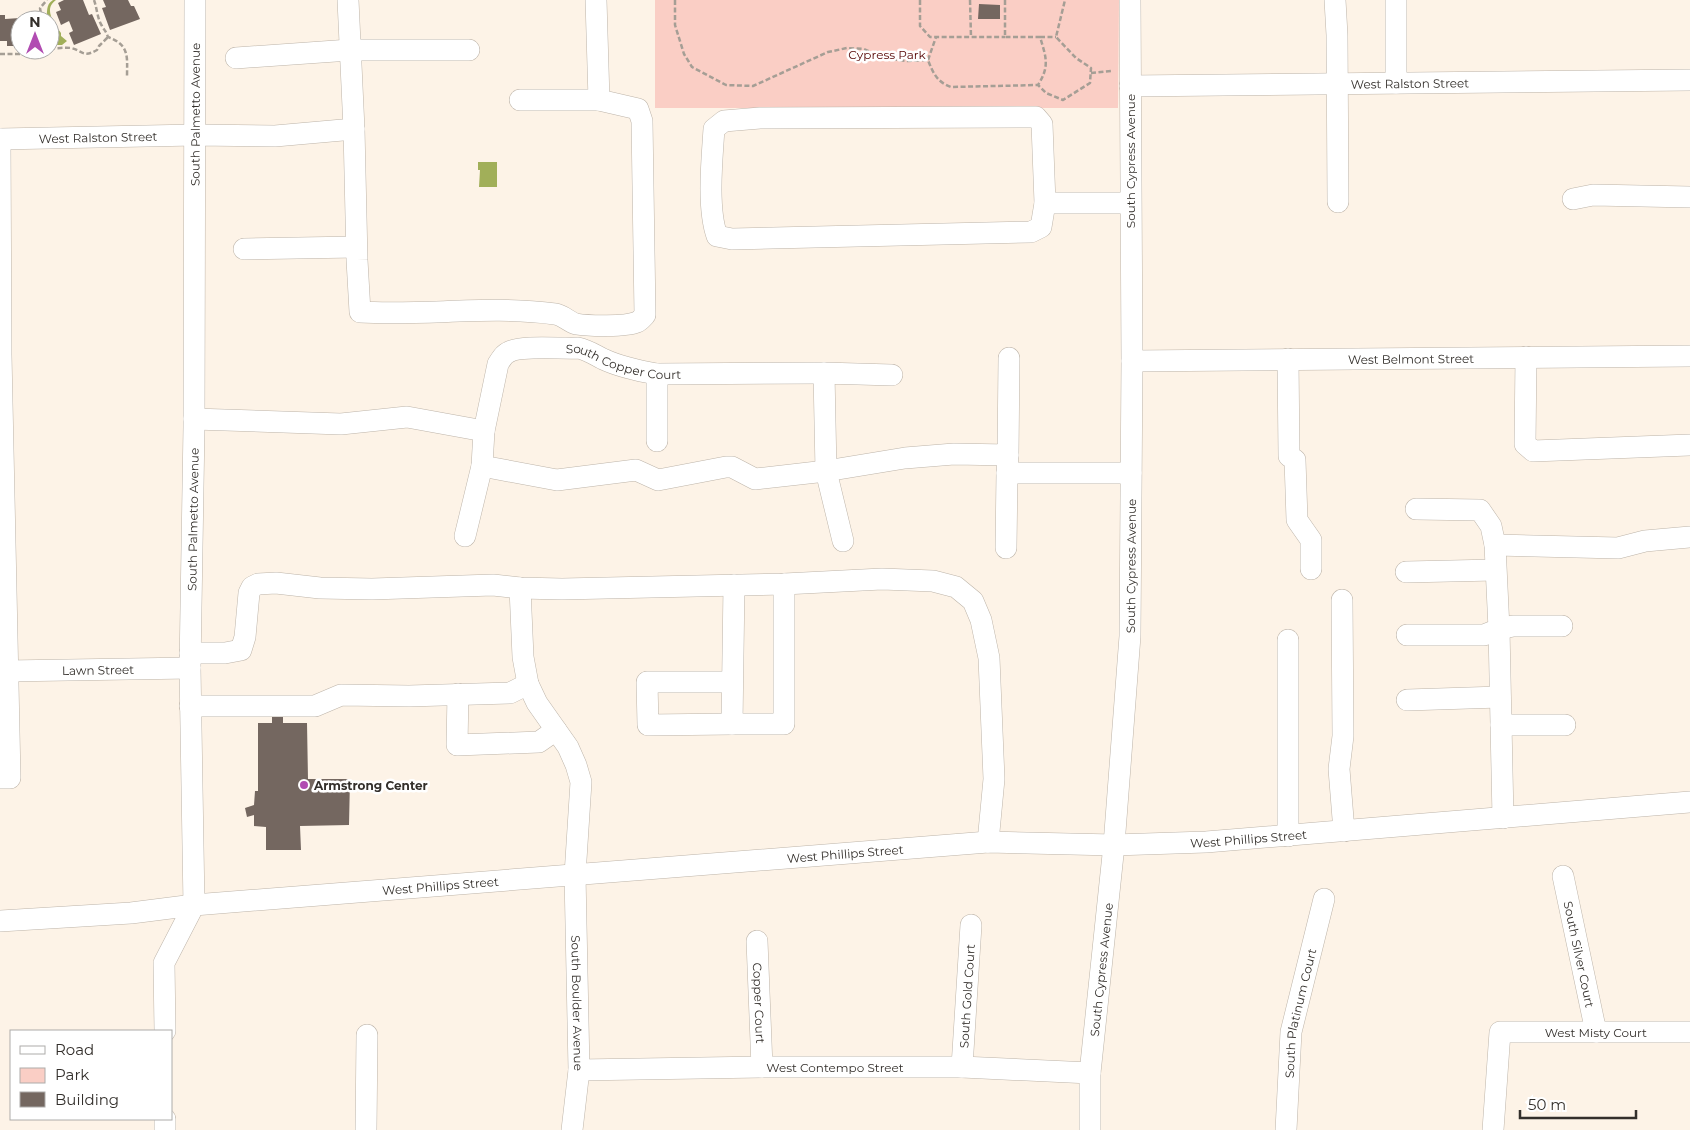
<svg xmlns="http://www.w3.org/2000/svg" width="1690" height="1130" viewBox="0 0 1690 1130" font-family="Montserrat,sans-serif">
<rect width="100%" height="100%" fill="#fdf3e7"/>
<path fill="#facec5" d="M655,0H1119L1118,108H655Z"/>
<path fill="#a1af59" d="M53,0H56C43,9 54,23 61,33V36L67,41L62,45H52L50,47V20H46C48,12 45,5 53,0Z
M478,162H497V187H479L480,170H478Z"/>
<path fill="#746760" d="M64,0H83L89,15L92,14L101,34L74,45L69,33L73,31L69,21L61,25L56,12L61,10L58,3Z
M103,0H128L131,6H134L140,19L110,30L102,8L106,7Z
M979,4L1000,5V19H978Z
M0,15H5V19L20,18V46H7V41H0Z
M272,712H283V723H307L308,779H350L349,825L300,826L301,850H266V827L254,826V815L247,817L245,808L254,805L255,791H258V723H272Z"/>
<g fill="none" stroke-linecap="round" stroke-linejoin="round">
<defs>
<g id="minor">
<path d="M348,0L354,129L357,260L360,312C425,316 490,305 555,314C563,315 569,322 576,324C588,326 626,327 637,322C640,321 643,317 645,315L642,121L638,109L599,100L596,0"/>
<path d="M1335,0L1337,35L1338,202"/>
<path d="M1396,0V83"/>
<path d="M236,58L350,50H469"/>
<path id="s1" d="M1130,86L1690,80"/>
<path d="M520,100H599"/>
<path d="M1036,117L1042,124L1045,203L1041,227L1031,232L732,239L717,236C707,208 712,159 714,129L724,121L760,118Z"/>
<path id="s2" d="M0,139L195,135L275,136L354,129"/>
<path d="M1573,199L1593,195L1690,197"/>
<path d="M1045,203H1130"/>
<path d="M244,249L356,247"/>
<path d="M1526,357L1525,444L1533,451L1690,445"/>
<path d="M1288,359L1289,456L1295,460L1297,520L1311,540V569"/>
<path id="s3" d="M1132,361L1690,356"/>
<path id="s4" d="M194,419L341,424L407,417L484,431L498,364C501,359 504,354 509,352C521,345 562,349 578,348C588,350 595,355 603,359C620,367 639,371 657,374L824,373"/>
<path d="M484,431L482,466L557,480L636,470L658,480L726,467H732L755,479L826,471L905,458L954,454L1008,455L1009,358"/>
<path d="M657,441V374"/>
<path d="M1008,455L1007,473H1131"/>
<path d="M1416,509L1480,510L1491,526L1495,545L1499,629L1503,818"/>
<path d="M465,536L482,466"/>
<path d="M843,541L826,471L824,373L892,375"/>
<path d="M1495,545L1618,548L1645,541L1690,537"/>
<path d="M1006,548L1007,473"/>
<path d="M1406,572L1495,570"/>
<path d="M734,585L732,724H784V584"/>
<path id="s5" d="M520,588L523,657L528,684L537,703L568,747L576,765L581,782L575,875L579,1070L572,1130"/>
<path d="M1342,600L1343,736L1339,769L1344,831"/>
<path d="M1407,635H1484L1499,629L1513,626H1562"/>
<path d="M1288,640V836"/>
<path d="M190,653H225L241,650L245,637L249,593L252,587L258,584L276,583L320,588L372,589L493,585L520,588L562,589L784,584L882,579L933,581L956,587L973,601L981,620L989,658L994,779L988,842"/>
<path id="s6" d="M7,671L190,668"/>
<path d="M458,694L457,745L539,742L556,730"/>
<path d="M1407,700L1500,697"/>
<path d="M190,706H315L341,695L409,696L510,693L528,684"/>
<path d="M732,724L648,725L647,682H732"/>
<path d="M1501,725H1565"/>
<path d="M0,778H10L1,355L0,139"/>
<path id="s7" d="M1563,876L1596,1032"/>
<path id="s8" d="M0,921L131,913L194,905L988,842L1114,845L1206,842L1690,802"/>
<path id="s9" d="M757,941L762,1067"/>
<path id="s10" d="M165,1031L164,963L194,905L190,668L194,427L195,0"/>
<path id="s11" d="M962,1067L971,925"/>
<path id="s12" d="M579,1070L762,1067H962L1090,1073"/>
<path d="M165,1119V1130"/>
<path d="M366,1130L367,1035"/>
<path id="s13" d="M1090,1130V1073L1114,845L1130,636L1132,361L1130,0"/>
<path id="s14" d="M1286,1130L1291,1032L1324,899"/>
<path id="s15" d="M1493,1130L1500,1032H1690"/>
</g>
</defs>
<use href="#minor" stroke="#bdb4a9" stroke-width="22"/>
<path stroke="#a59e95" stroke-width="2.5" stroke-dasharray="5 2.5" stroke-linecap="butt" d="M94,0C97,8 97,18 102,26C104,30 106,31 108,37C130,45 127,57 127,77
M675,0V25L684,54L692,67L726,85L753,86L828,52L847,48L864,49L884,58L907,61L928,60C933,73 937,82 951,87L1038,85
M920,0V26L930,37H1005
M970,0L971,37
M1005,0V37H1040C1046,57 1050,66 1038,85L1046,93L1063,100L1090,83L1091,68L1076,58L1056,37L1065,0
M42,20L40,8L47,0
M1040,37H1056
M50,48C57,49 64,47 71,48C83,51 83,58 97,50L99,46L108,37
M0,54H21L32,50
M928,60L936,37
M1091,73L1111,71"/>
<use href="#minor" stroke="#fff" stroke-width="21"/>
</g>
<circle fill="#b14cb2" stroke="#fff" stroke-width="2" cx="304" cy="785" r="5"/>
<g text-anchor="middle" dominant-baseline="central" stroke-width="5" stroke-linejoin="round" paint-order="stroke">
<g font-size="12" fill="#540200" stroke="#fff">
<text x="887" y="54">Cypress Park</text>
</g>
<g font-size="12" fill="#332f2b" stroke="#fff">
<text stroke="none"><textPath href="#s1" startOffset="280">West Ralston Street</textPath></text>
<text stroke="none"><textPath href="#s10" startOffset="924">South Palmetto Avenue</textPath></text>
<text stroke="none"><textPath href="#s2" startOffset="98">West Ralston Street</textPath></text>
<text transform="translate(1130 161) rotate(-90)">South Cypress Avenue</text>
<text stroke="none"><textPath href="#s3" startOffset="279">West Belmont Street</textPath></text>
<text stroke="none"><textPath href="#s4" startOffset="494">South Copper Court</textPath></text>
<text stroke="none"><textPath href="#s10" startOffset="519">South Palmetto Avenue</textPath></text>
<text stroke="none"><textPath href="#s13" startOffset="566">South Cypress Avenue</textPath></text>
<text stroke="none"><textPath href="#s6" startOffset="91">Lawn Street</textPath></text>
<text stroke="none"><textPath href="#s8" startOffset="1252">West Phillips Street</textPath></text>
<text stroke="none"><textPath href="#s8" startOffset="848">West Phillips Street</textPath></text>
<text stroke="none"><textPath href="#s8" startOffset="442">West Phillips Street</textPath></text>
<text stroke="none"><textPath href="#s7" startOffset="80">South Silver Court</textPath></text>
<text stroke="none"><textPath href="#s13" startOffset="161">South Cypress Avenue</textPath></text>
<text stroke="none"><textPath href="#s11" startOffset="71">South Gold Court</textPath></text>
<text stroke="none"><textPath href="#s5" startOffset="430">South Boulder Avenue</textPath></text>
<text stroke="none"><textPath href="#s9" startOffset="62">Copper Court</textPath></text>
<text stroke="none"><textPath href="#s14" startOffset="118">South Platinum Court</textPath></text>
<text stroke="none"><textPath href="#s15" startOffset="194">West Misty Court</textPath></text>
<text stroke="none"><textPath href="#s12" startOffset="256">West Contempo Street</textPath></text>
</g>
<g font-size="12" font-weight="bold" fill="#332f2b" stroke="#fff" text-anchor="start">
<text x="314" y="785">Armstrong Center</text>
</g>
</g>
<rect x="10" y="1030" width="162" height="90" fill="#ffffff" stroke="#adacaa"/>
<rect x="20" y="1046" width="25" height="8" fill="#ffffff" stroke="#adacaa"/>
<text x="55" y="1055" font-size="15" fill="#332f2b">Road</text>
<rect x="20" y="1068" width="25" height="15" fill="#facec5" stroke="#adacaa"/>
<text x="55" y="1080" font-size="15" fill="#332f2b">Park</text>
<rect x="20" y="1092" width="25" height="15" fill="#746760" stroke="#adacaa"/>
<text x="55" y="1105" font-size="15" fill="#332f2b">Building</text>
<g transform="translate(35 35)"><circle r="24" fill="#ffffff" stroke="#adacaa"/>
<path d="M0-4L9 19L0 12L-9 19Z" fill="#b14cb2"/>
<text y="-8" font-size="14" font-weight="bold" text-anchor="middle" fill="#332f2b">N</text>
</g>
<path d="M1520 1110v8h116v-8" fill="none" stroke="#332f2b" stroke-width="2.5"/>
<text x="1528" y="1110" font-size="15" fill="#332f2b" stroke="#ffffff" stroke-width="4" paint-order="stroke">50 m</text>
</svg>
